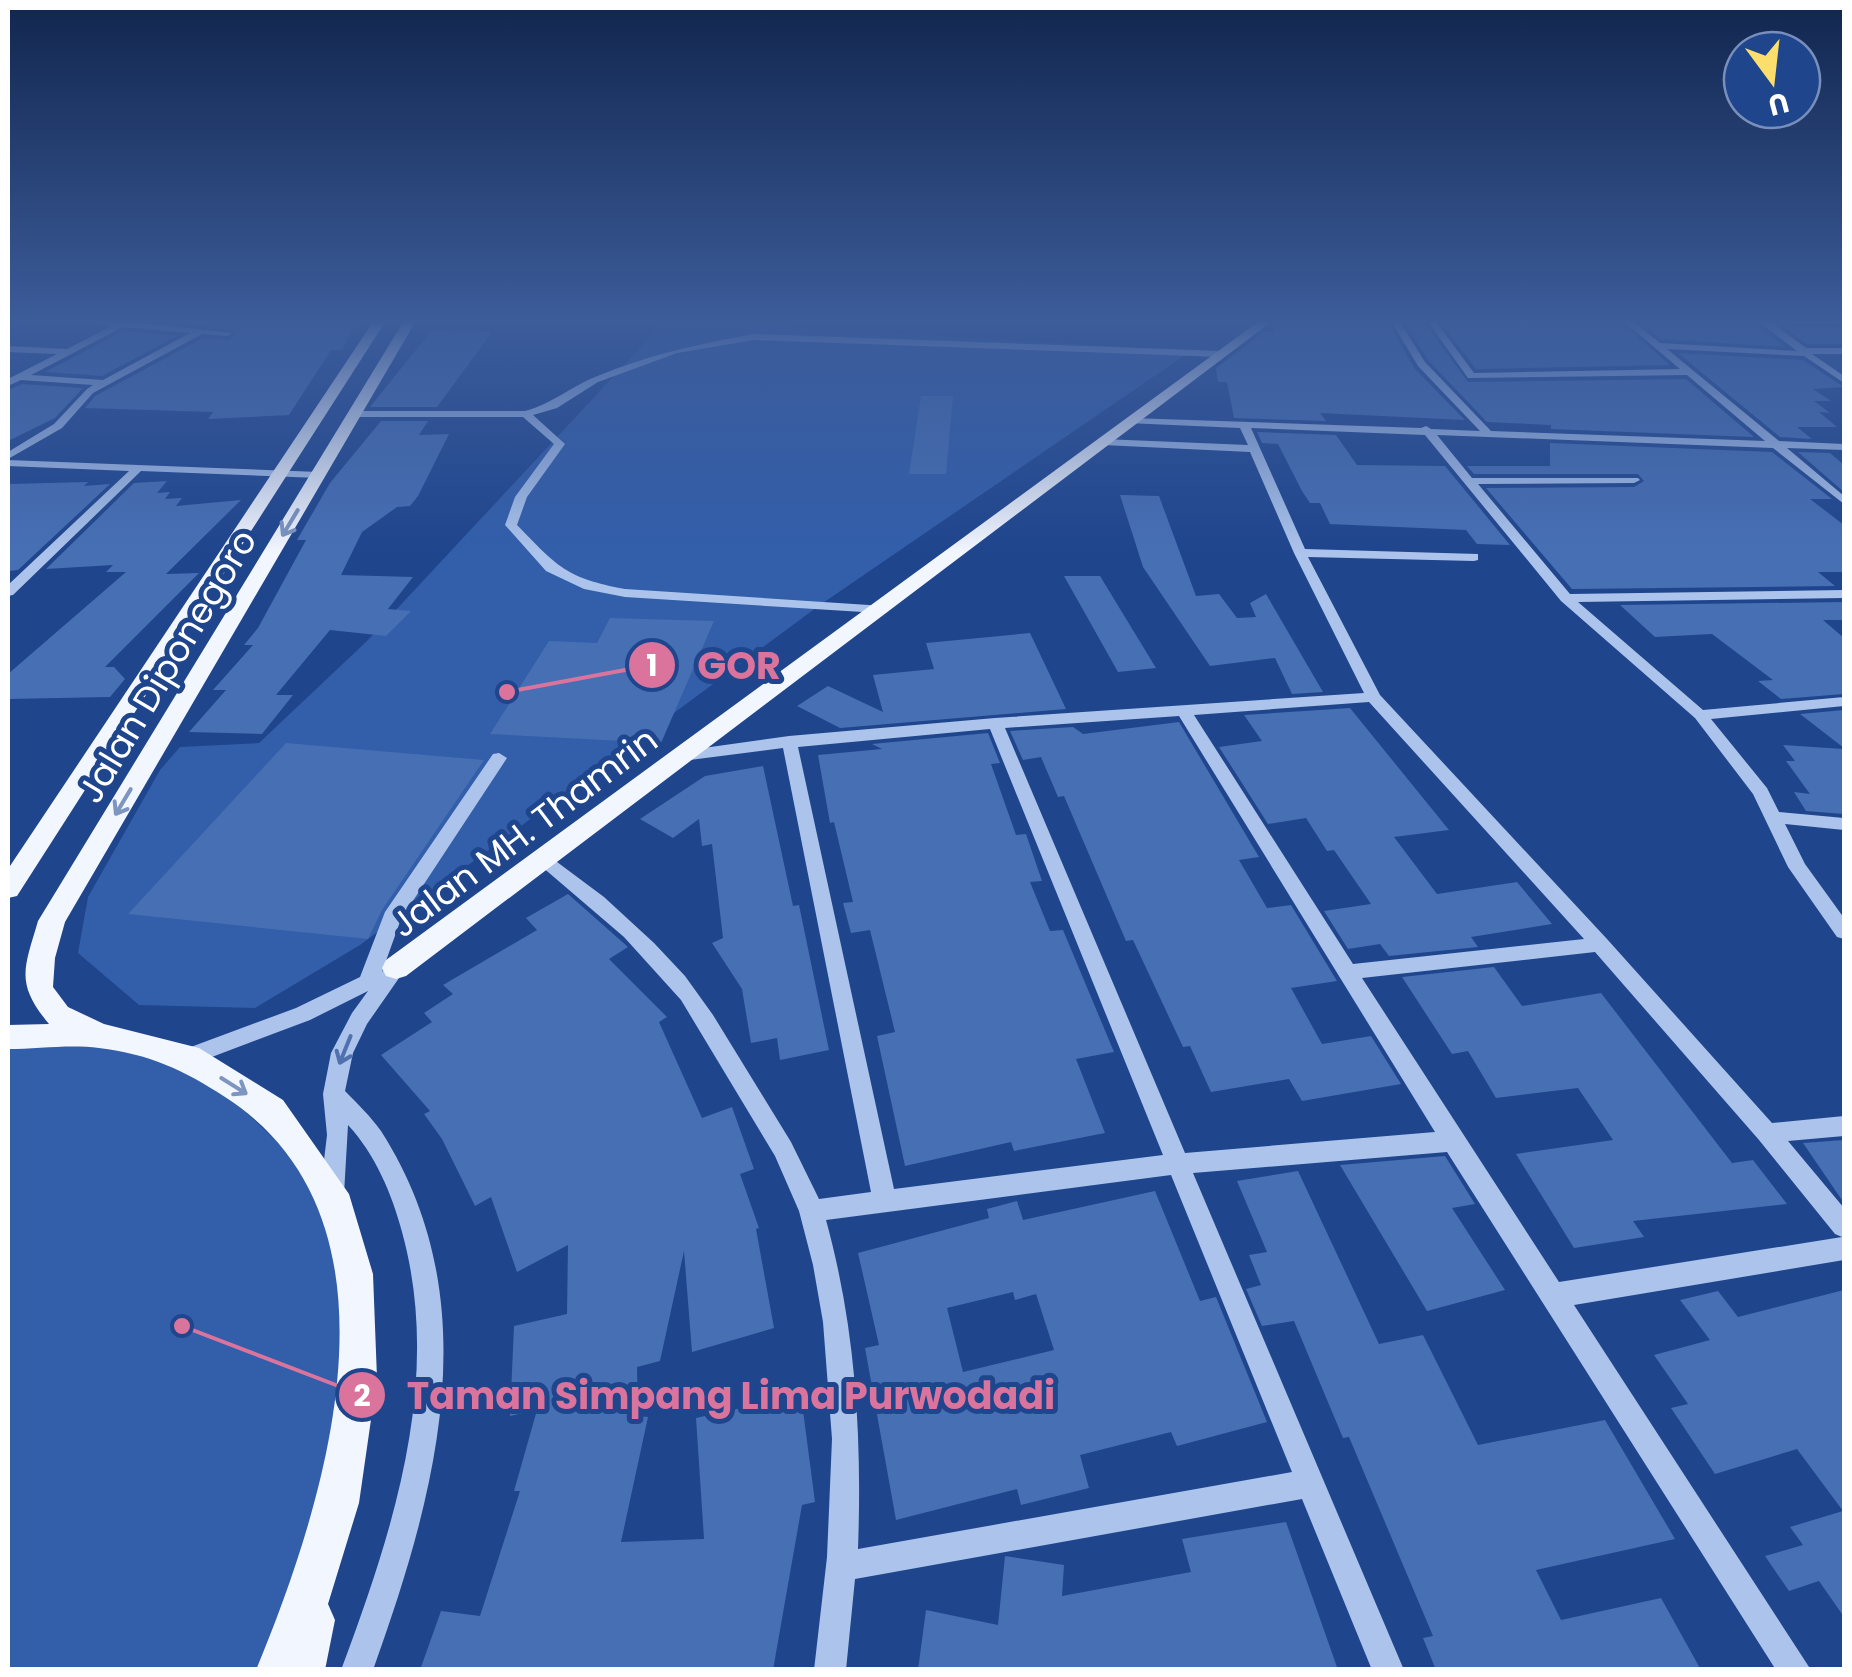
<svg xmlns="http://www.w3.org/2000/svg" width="1852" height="1677" viewBox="0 0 1852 1677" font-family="Poppins,sans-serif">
<rect width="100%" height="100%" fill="#1f458d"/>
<path fill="#325eaa" d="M666,320L1191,351L820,605L360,945L255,1008L139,1005L78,953L88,897L160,770L180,747L259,743L367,641Z
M98,1035L188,1057L332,1194L358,1378L274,1669H8V1037Z"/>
<path fill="#476fb4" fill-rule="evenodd" d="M136,319H363L350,326H355L342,350H331L289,415L208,419L213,412L85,408L95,396L203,338L228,340L236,334L232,329Z
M1281,319H1386L1415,369L1465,420L1320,413L1326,421L1234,418L1227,382H1218L1216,368L1264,332H1274V324H1281Z
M1402,319H1422L1468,382L1686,379L1754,437L1551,429V425L1487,422L1428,360Z
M1438,319H1617L1670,365L1476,369Z
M1636,319L1758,326L1785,347L1661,339Z
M1783,326L1844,328V344H1807Z
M432,330L492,332L437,407H370Z
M124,331L177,336L102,376L45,372Z
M1678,353L1803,360L1844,387L1813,389L1831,401H1814L1830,413L1819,412L1837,427H1797L1812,439L1780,437Z
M22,384L83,388L55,418L8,441V390Z
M921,396H953L946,474H909Z
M381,421H428L419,435L449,434L418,496L410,506L397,507L362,532L341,575L413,577L388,609L411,611L386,636L330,630L276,695H293L262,734L189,732L226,690H213L253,645H244L258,628L306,540H297L330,483Z
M1257,432L1336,435L1357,465L1445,466L1510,545L1477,544L1466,530L1330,524L1320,503H1310L1302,491L1278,444L1262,443Z
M1550,443L1772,452L1832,499H1810L1844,525V572H1818L1835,586L1572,589L1486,488L1634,487L1644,481L1638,474H1474L1467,466H1550Z
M1798,452L1830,453L1844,465V492Z
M167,481L157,493L170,492L165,499L182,498L176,506L241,500L166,574L199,573L105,667H114L125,679L110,697L8,699V674L126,572H106L113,565L46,569L134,483Z
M88,482L84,486L110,484L18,570L8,571V484Z
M1120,495L1159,496L1196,596L1219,594L1237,618L1256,617L1250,603L1266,594L1323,692L1292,694L1275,658L1210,666L1143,567Z
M1064,576H1100L1156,668L1118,672Z
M1844,602V620H1823L1844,638V694L1781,699L1758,681L1773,680L1712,634L1655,637L1620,605Z
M610,618L714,621L661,743L490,734L549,641L597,643Z
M1030,633L1066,709L840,728L797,706L828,686L883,712L873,675L934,669L926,643Z
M1350,708L1449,830L1394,837L1437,894L1517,882L1552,924L1471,937L1478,947L1389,956L1380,944L1348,949L1324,911L1371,904L1334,850L1327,851L1306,818L1268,824L1219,747L1262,741L1244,715Z
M1844,710V748L1800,714Z
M1179,722L1259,857L1239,860L1267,908L1291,905L1337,981L1291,988L1322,1044L1371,1036L1401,1084L1302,1101L1289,1079L1211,1092L1190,1046L1183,1047L1133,940L1126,941L1064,796L1058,797L1041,757L1023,760L1010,731L1073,727L1083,734Z
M988,733L1000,763L991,764L1016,835L1026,834L1042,881L1030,882L1050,931L1063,930L1114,1052L1076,1059L1105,1133L1014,1151L1011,1142L905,1166L877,1036L895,1032L870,930L851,933L843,903L853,902L834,822L830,823L818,755L882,749L872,744Z
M286,743L484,760L382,910L368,939L128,914Z
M1783,745L1844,749V814L1806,811L1794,792L1810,794L1786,761H1795Z
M763,766L793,906L799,905L829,1050L780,1060L777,1038L751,1043L742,989L712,943L723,938L712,844L702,846L699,819L673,838L640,819L705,776Z
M568,894L628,947L609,959L667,1017L659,1022L702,1118L732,1107L754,1169L740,1174L759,1228L756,1229L774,1328L692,1352L684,1251L660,1361L637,1367L638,1416L648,1417L621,1542L704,1539L696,1418L801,1395L815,1502L802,1505L773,1670H420L441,1611L480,1616L520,1491H514L537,1410L510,1416L514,1326L567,1314L568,1245L517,1272L491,1197L475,1206L442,1139L424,1114L430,1111L381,1055L432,1022L424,1013L453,994L443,985L537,930L526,918Z
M1494,967L1522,1006L1601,993L1732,1163L1753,1160L1787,1204L1633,1221L1644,1237L1574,1248L1516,1154L1613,1140L1578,1088L1496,1098L1468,1051L1452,1054L1402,977Z
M1844,1140V1203L1803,1143Z
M1445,1156L1475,1204L1452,1208L1505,1290L1427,1311L1340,1165Z
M1298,1171L1379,1344L1423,1335L1478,1445L1605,1420L1675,1539L1536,1570L1561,1620L1661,1598L1701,1670H1436L1423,1638L1433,1636L1349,1437L1343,1438L1294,1321L1262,1326L1246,1289L1261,1285L1249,1255L1267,1252L1237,1181Z
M1155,1191L1200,1301L1216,1297L1267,1422L1177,1446L1171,1432L1080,1455L1089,1488L1021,1505L1017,1489L896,1520L865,1348L879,1345L858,1253L989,1218L987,1209L1017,1201L1023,1220ZM1013,1292L1015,1300L1036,1294L1054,1350L963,1372L947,1308Z
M1844,1290V1617L1819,1581L1789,1591L1765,1556L1803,1545L1790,1527L1843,1511L1797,1449L1715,1474L1671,1408L1688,1404L1654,1355L1710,1340L1680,1300L1718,1291L1738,1317Z
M1286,1522L1338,1670H918L926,1610L998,1625L1005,1556L1064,1565L1062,1596L1191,1572L1182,1539Z"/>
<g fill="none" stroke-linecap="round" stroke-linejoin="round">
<path fill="#acc4ec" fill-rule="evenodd" d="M46,319L123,321L232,333L228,336L202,334L93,393L62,428L8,459V452L54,424L87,389L93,385L21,380L8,386V379L57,354L8,352V346L67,349L112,326ZM123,327L190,333L103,380L31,375Z
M1390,319H1398L1425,362L1491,431L1765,441L1687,375L1468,378L1426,319H1434L1474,373L1680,369L1621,319H1630L1660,343L1797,351L1759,322H1722L1718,319H1844V324L1771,322L1806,348H1844V354H1812L1844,376V383L1804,356L1667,349L1779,441L1844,444V450L1787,448L1844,496V504L1773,448L1437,435L1472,478H1638L1640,480L1634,483L1478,484L1570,594L1844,590V598L1578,602L1703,710L1844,697V706L1711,719L1767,788L1779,812L1844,818V830L1785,824L1805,864L1844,918V939L1837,937L1788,867L1753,794L1695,718L1561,601L1425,435L1251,428L1305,549L1478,554V560L1474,561L1308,557L1380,695L1607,939L1772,1123L1844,1116V1136L1788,1141L1844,1208V1260L1574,1305L1811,1670H1776L1447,1152L1193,1173L1404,1670H1372L1302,1499L855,1579L846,1670H814L827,1557L832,1439L823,1322L813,1265L799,1211L775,1156L681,1000L624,937L534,860L537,856H549L604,897L654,943L685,976L713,1015L791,1142L819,1199L871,1192L783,748L682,761L674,756L682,751L789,736L995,718L1364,693L1294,553L1250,452L1103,445L1098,442L1103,439L1248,445L1240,428L1127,423L1126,421L1131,418L1421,428L1426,426L1431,429L1480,431L1418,366ZM1369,702L1584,939L1353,964L1194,715ZM1179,716L1435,1132L1185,1153L1005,728ZM990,729L1163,1155L894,1189L798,747ZM1595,952L1759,1140L1835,1234L1842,1237L1559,1282L1362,978ZM1171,1175L1292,1472L858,1549C862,1437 856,1329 826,1220Z
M754,334L1221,351L1226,354L1221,357L754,340L677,353L598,382L557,408L533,415L565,444L527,497L517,525C558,567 566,578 625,589L884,606V612L879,613L625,597L584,589L546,571L505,525L515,497L554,444L523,417H357L352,414L357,411H525C554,403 570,387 595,377C647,355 699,344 754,334Z
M8,460L319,472L325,475L319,478L141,471L13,595L8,596V585L129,471L8,466Z
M499,753L507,758L401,919L382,972C389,964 392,959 403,963L406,968L367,1024L353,1053L345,1091C358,1104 371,1117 381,1131C490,1301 436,1494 373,1670H341C393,1531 443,1380 402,1232C392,1194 375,1154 348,1125L344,1194L340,1202L332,1205L324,1202L320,1194L327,1135L323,1094L331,1053L352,1013L368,991L310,1020L196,1063L188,1066L180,1063L177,1057L180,1051L296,1008L360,977L385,912L493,754Z"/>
<path fill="#f2f6ff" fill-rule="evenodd" d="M375,319H387L17,896L8,898V869Z
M405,319H417L65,922L55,958L53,987L68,1007L104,1024L199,1048L283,1100L349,1194L373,1274L377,1378L359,1503L328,1604L335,1620L325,1670H256C326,1501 416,1220 225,1097C184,1070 149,1054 99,1048C70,1044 37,1049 8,1049V1025L49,1024C15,983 24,969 38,921Z
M1262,319H1275L406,976L396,979L386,976L382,968L386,960Z"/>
</g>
<defs><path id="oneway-shaft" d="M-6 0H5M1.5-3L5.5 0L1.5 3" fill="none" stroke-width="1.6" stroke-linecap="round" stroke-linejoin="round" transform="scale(2.5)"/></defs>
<g stroke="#7e95c0">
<use href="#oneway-shaft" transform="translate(290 523) rotate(121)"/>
<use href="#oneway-shaft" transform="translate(123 802) rotate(121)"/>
<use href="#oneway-shaft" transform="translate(234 1086) rotate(32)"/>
</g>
<use stroke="#5071ae" href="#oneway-shaft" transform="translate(345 1050) rotate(112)"/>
<linearGradient id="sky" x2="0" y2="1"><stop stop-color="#11264e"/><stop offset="0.58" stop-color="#3c5c9a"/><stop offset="1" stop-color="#3c5c9a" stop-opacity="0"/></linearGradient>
<rect width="1852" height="553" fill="url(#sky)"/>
<g text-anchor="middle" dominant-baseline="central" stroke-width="10" stroke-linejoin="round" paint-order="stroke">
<g font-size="35" fill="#fff" stroke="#1f458d">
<text transform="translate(167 666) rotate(-59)">Jalan Diponegoro</text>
<text transform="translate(524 832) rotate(-37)">Jalan MH. Thamrin</text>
</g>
</g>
<path fill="none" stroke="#da749d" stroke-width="4" d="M507 692L652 665M182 1326L362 1395"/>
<g fill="#da749d" stroke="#1f458d" stroke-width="4">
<circle cx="507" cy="692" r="10"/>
<circle cx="182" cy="1326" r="10"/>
<circle cx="652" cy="665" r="25"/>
<circle cx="362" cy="1395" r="25"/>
</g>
<g font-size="30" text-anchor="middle" font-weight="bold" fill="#fff">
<text x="652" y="676">1</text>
<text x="362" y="1406">2</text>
</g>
<g font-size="38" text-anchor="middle" font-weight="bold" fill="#da749d" stroke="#1f458d" stroke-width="10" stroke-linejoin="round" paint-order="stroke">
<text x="739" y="679">GOR</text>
<text x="731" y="1409">Taman Simpang Lima Purwodadi</text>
</g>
<rect width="1852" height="1677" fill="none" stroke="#ffffff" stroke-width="20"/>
<g transform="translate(1772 80) rotate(165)"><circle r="48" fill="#1f458d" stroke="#798fbb" stroke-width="2.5"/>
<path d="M0-8L18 38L0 25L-18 38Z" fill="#fbde6c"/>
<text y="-15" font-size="28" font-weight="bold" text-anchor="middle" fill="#ffffff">U</text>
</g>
</svg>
